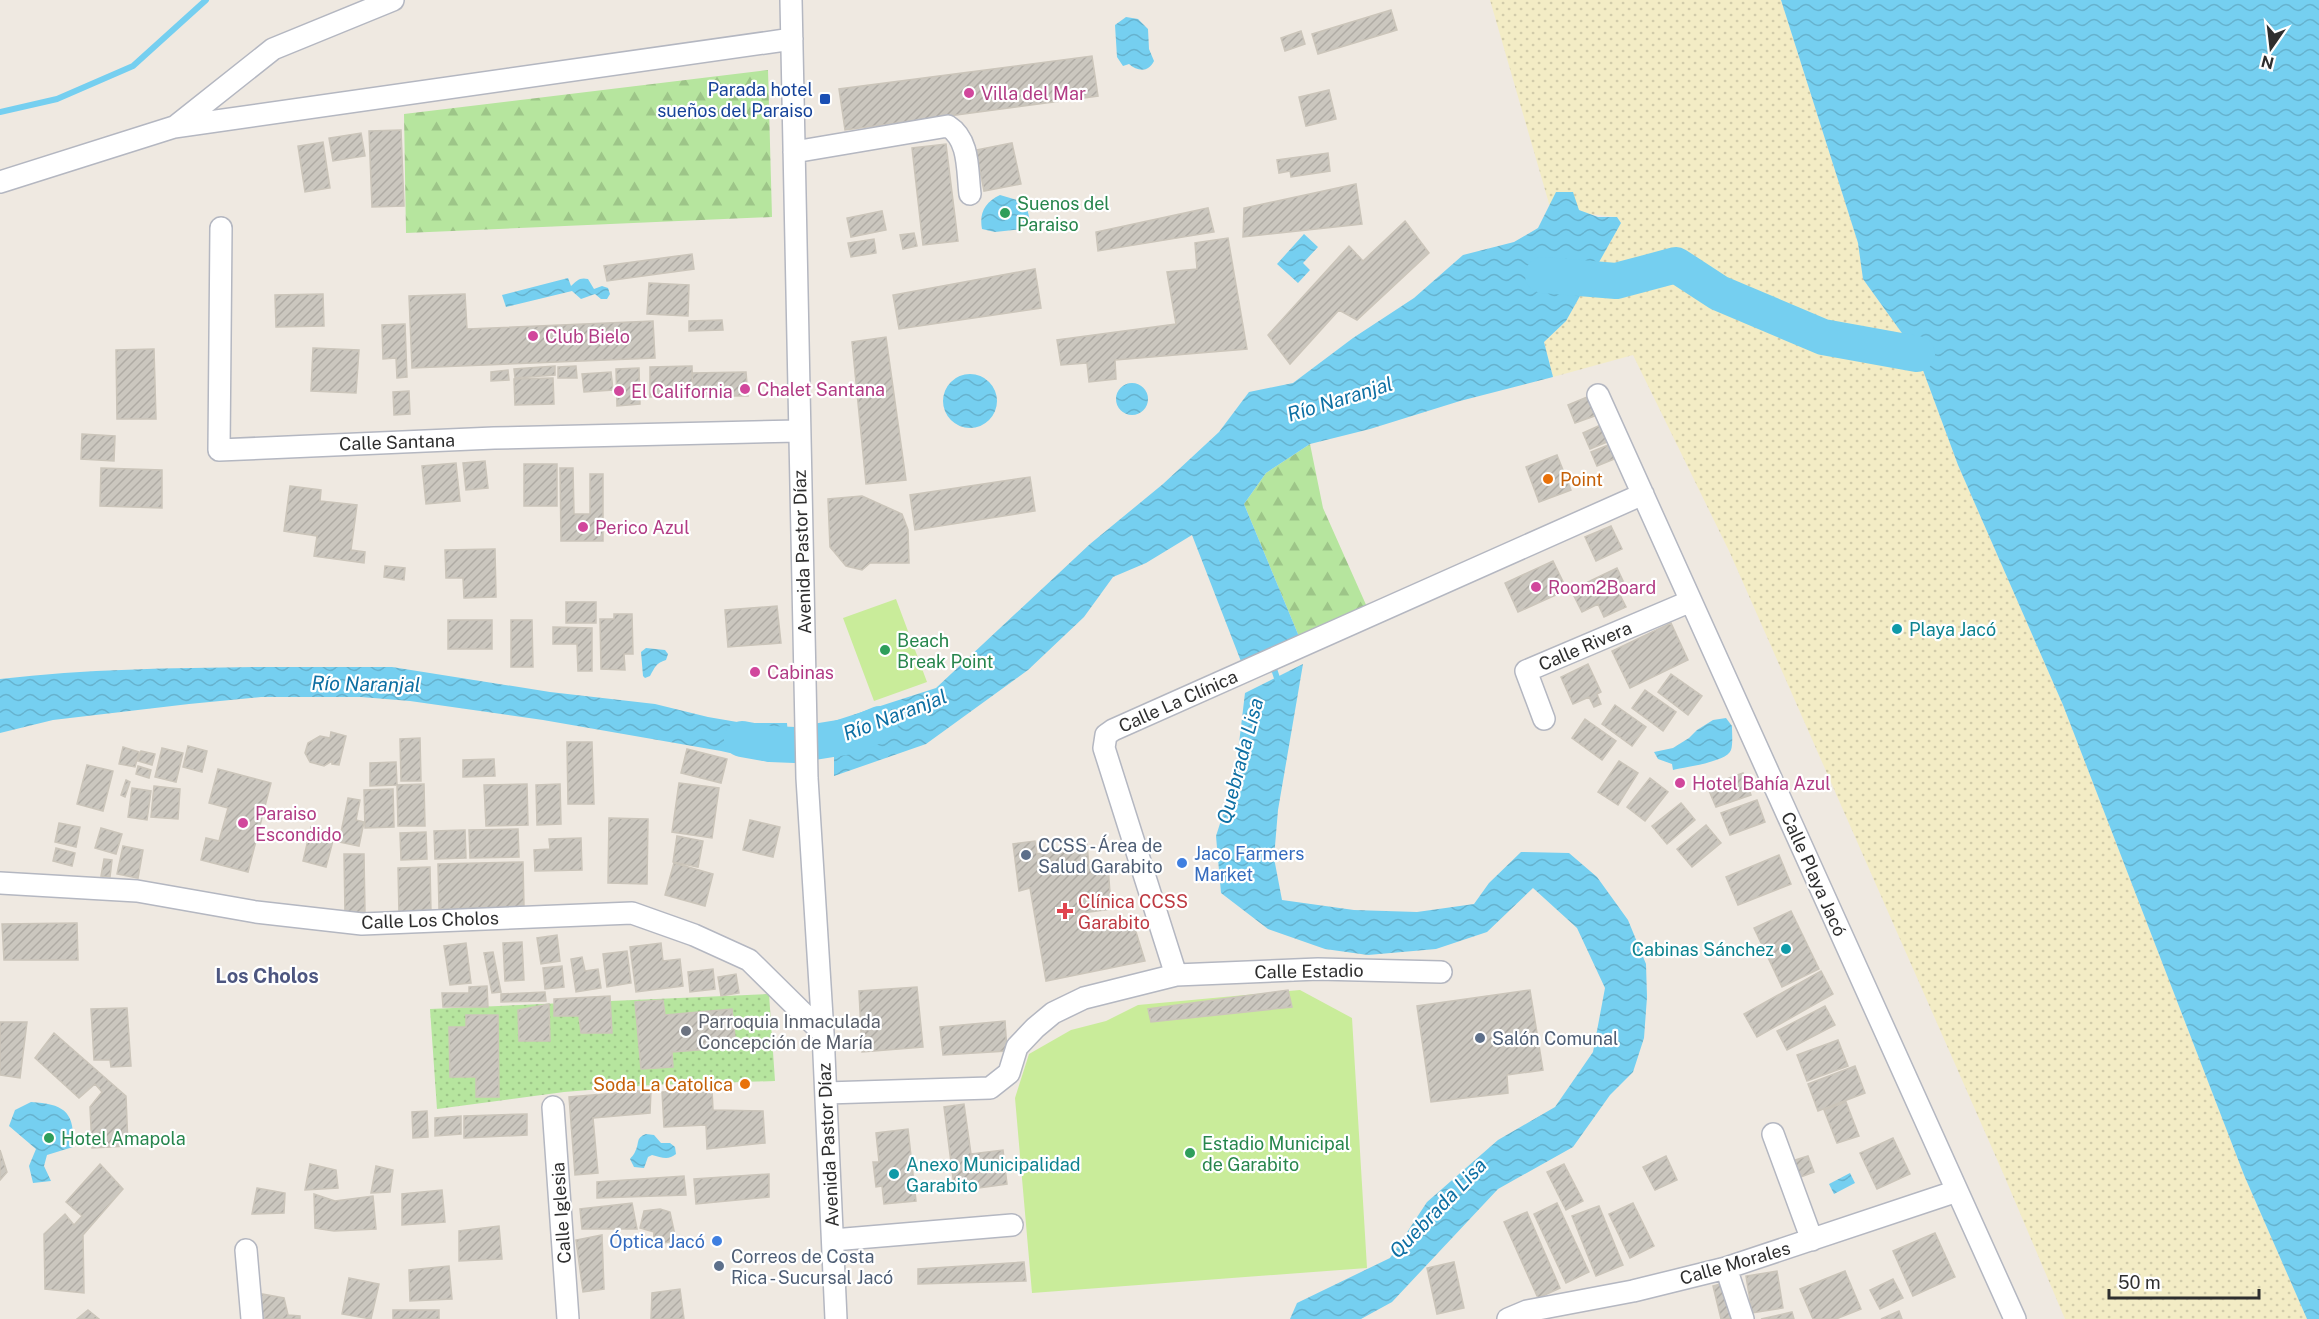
<svg xmlns="http://www.w3.org/2000/svg" width="2319" height="1319" viewBox="0 0 2319 1319" font-family="'Public Sans',sans-serif">
<defs>
<pattern id="forest-firs" width="22" height="20" patternUnits="userSpaceOnUse" patternTransform="scale(1.5)"><rect width="22" height="20" fill="#b6e59e"/><path d="M5 1l3.5 6h-7zM16 11l3.5 6h-7z" fill="#9dc588"/></pattern>
<pattern id="sand-dots" width="8" height="8" patternUnits="userSpaceOnUse" patternTransform="scale(1.5)"><rect width="8" height="8" fill="#f3ecc5"/><path d="M2 2h.1M6 6h.1" fill="none" stroke="#d1cbaa" stroke-width="1.8" stroke-linecap="round"/></pattern>
<pattern id="park-dots" width="8" height="8" patternUnits="userSpaceOnUse" patternTransform="scale(1.5)"><rect width="8" height="8" fill="#b6e59e"/><path d="M2 2h.1M6 6h.1" fill="none" stroke="#9dc588" stroke-width="1.8" stroke-linecap="round"/></pattern>
<pattern id="water-waves" width="16" height="10" patternUnits="userSpaceOnUse" patternTransform="scale(1.5)"><rect width="16" height="10" fill="#75cff0"/><path d="M0 5q4-4 8 0t8 0" fill="none" stroke="#66b2ce"/></pattern>
<pattern id="building-hatch" width="6" height="6" patternUnits="userSpaceOnUse" patternTransform="scale(1.5)"><rect width="6" height="6" fill="#cbc7bf"/><path d="M-1 1l2-2M0 6l6-6M5 7l2-2" fill="none" stroke="#afaba4"/></pattern>
</defs>
<rect width="100%" height="100%" fill="#efe9e1"/>
<path fill="url(#forest-firs)" d="M768,70L772,217L406,233L404,114Z
M1310,444L1323,508L1367,607L1300,639L1244,504L1266,473Z"/>
<path fill="url(#sand-dots)" d="M1490,0H1781L1858,243L1863,279L1917,354L1958,465L2063,705L2244,1175L2307,1319H2065L2003,1173L1730,553L1633,355L1553,377L1544,342L1566,321L1621,223L1617,217L1588,214L1579,210L1550,207Z"/>
<path fill="url(#park-dots)" d="M769,994L775,1081L652,1085L564,1092L437,1109L430,1009Z"/>
<path fill="#c9ec9a" d="M896,599L927,682L874,701L843,618Z
M1300,990L1352,1018L1367,1268L1032,1293L1015,1098L1029,1054L1071,1030L1106,1021L1138,1005Z"/>
<path fill="url(#water-waves)" d="M1781,0H2319V1319H2307L2244,1175L2063,705L1958,465L1917,354L1863,279L1858,243Z
M1126,17L1138,19L1148,29L1149,49L1154,61C1149,72 1138,72 1129,64L1123,66L1117,57L1115,25Z
M1556,192H1573L1579,210L1598,217H1617L1621,223L1566,321L1544,342L1553,377L1460,401L1370,429L1310,444L1266,473L1244,504L1300,639L1242,664L1192,535L1146,563L1113,577L1084,617L1028,670L926,744L834,776V721L936,688L1090,544L1163,484L1219,432L1249,392L1293,383L1353,338L1414,298L1463,255L1514,242L1538,228Z
M1000,195L1017,200L1027,208L1030,221L1023,229L995,232L982,229C979,213 985,202 1000,195Z
M1304,234L1318,247L1303,263L1310,270L1298,283L1277,264Z
M568,278L571,286C577,281 579,277 588,279L594,289L602,286L608,288L610,294L607,299H601L595,294L581,299L572,291L506,307L502,295Z
M943 401a27 27 0 1 1 54 0a27 27 0 1 1-54 0Z
M1116 399a16 16 0 1 1 32 0a16 16 0 1 1-32 0Z
M646,648L665,650L668,654L666,660C656,663 655,667 650,676L645,678L643,676L641,652Z
M1303,664L1278,810L1274,858L1282,900L1354,910L1417,912L1474,904L1489,883L1521,852L1569,853L1597,877L1628,920L1646,964L1647,997L1644,1038L1633,1072L1610,1095L1573,1147L1498,1189L1392,1302L1361,1319H1290L1297,1303L1390,1258L1427,1202L1498,1140L1555,1107L1593,1052L1605,988L1577,928L1533,888L1487,932L1436,949L1368,955L1325,949L1268,929L1221,893L1216,836L1235,777L1245,693Z
M258,667H392L550,692L655,704L708,717L743,723H787L790,759L770,762L721,751L543,720L410,701L361,697H261L189,704L53,720L0,733V679C86,669 172,668 258,667Z
M1726,718L1732,726C1732,733 1733,744 1731,750C1727,762 1685,767 1673,770L1672,764L1658,759L1654,752L1673,748L1689,738L1697,730L1713,720Z
M31,1102C66,1104 75,1113 73,1147L47,1155L44,1166L51,1181L33,1183L29,1166L36,1149L9,1126L15,1110Z
M646,1134L654,1135L661,1143H670L675,1147L676,1154C668,1161 661,1157 652,1155L648,1157L644,1168L634,1167L630,1159C631,1157 634,1155 635,1152C640,1143 635,1138 646,1134Z
M1850,1173L1855,1183L1834,1194L1829,1184Z"/>
<g fill="none" stroke-linecap="round" stroke-linejoin="round">
<path stroke="#75cff0" stroke-width="6" d="M0,112L57,99L133,66L206,0
M1272,663L1279,684"/>
<path stroke="#75cff0" stroke-width="36" d="M1543,275L1616,281L1676,265L1719,293L1823,337L1917,354
M742,739L770,744L795,745L851,736L880,724"/>
</g>
<path fill="url(#building-hatch)" stroke="#cbc5ba" stroke-width="1.5" d="M1391,10L1397,30L1318,54L1312,34Z
M1301,31L1305,44L1285,51L1281,38Z
M1092,56L1098,96L845,130L839,89Z
M1329,90L1336,119L1306,126L1299,97Z
M401,130L404,206L372,207L369,131Z
M361,133L365,156L333,161L329,138Z
M323,142L330,188L305,192L298,146Z
M1012,143L1021,184L984,191L976,150Z
M946,144L958,241L923,245L912,148Z
M1328,153L1330,171L1291,177L1290,171L1279,173L1277,160Z
M1356,184L1362,224L1243,237L1244,208Z
M1208,208L1214,232L1098,251L1096,232Z
M882,211L886,230L851,237L847,218Z
M1405,221L1429,253L1357,320L1339,310L1290,364L1268,335L1349,246L1363,261Z
M914,233L917,246L903,249L900,235Z
M1228,238L1247,349L1115,360L1116,379L1089,382L1087,363L1061,365L1057,340L1176,324L1167,272L1197,269L1195,243Z
M874,239L876,253L851,257L848,243Z
M692,254L694,269L607,281L604,266Z
M1035,269L1041,308L899,329L893,295Z
M649,283L689,285L688,316L647,314Z
M323,294L324,326L276,327L275,295Z
M465,294L467,329L653,321L655,358L412,368L409,296Z
M722,320L723,330L689,331V321Z
M405,324L407,377L397,378L396,358L383,359L382,325Z
M886,337L906,480L866,484L852,342Z
M313,348L359,350L356,393L311,391Z
M154,349L156,419H117L116,350Z
M555,366V375L515,378L514,369Z
M576,366L577,378H558V367Z
M692,366L693,396L650,397V367Z
M639,368L640,404L617,406L616,369Z
M508,370L509,380L491,381V372Z
M611,372L613,390L584,392L582,374Z
M746,372L748,396H693L692,373Z
M553,378L554,404L515,405L514,379Z
M409,391L410,414L394,415L393,392Z
M1592,395L1600,414L1575,423L1568,405Z
M1605,423L1612,440L1590,449L1583,433Z
M82,434L115,436L114,461L81,459Z
M1613,443L1619,457L1597,466L1591,452Z
M1557,455L1571,490L1539,502L1526,467Z
M485,461L488,488L466,490L463,463Z
M456,463L460,501L426,504L422,466Z
M524,464H557V506H524Z
M101,468L162,470V508L100,506Z
M560,468H573L574,514H590V474H603V541H561Z
M1030,477L1035,511L915,530L910,495Z
M290,486L321,490L320,501L357,505L351,550L365,552L364,563L314,556L317,536L284,531Z
M862,496L902,514L908,530L909,563H870L862,570L846,566L830,547L828,499Z
M1611,526L1622,549L1596,561L1585,537Z
M495,549L496,597L464,598L463,578H446L445,550Z
M1553,561L1567,590L1518,612L1505,583Z
M385,566L405,568L404,580L384,577Z
M1617,568L1624,583L1616,587L1626,607L1604,617L1598,604L1582,612L1571,590Z
M566,602H596V623H566Z
M777,606L781,643L728,647L725,610Z
M614,614H632L633,654H624L625,670L601,669L600,619H614Z
M448,620H492V649H448Z
M511,620H532L533,667H511Z
M1671,623L1688,660L1630,688L1612,651Z
M553,627L592,628V671H578L577,644H553Z
M1588,664L1601,692L1597,694L1601,704L1594,707L1589,697L1573,704L1561,677Z
M1671,674L1702,696L1688,715L1658,692Z
M1645,690L1676,712L1663,731L1632,708Z
M1615,705L1646,727L1632,746L1602,724Z
M1585,719L1616,741L1602,760L1572,738Z
M331,732L346,736L339,765L332,764V761L324,766L310,762L305,753L308,743L320,736L330,738Z
M420,738L421,781H401L400,739Z
M567,742H592L594,804H568Z
M188,746L207,751L202,772L183,767Z
M123,747L139,752L135,767L119,764Z
M162,748L183,753L176,782L155,777Z
M687,749L727,759L721,783L681,773Z
M141,751L155,754L152,765L138,761Z
M494,759L495,776L463,777V760Z
M1619,761L1638,773L1618,805L1598,792Z
M396,762L397,785L370,786V763Z
M87,765L113,771L103,811L77,804Z
M138,766L151,770L149,778L136,774Z
M218,769L271,783L248,872L201,860L206,838L219,841L228,808L209,803Z
M1743,773L1751,795L1716,807L1707,786Z
M1650,778L1668,792L1645,821L1627,807Z
M126,780L130,782L125,797L121,795Z
M679,783L719,788L712,838L672,832Z
M424,784L425,826H398L397,785Z
M527,784L528,825L486,826L484,785Z
M560,784L561,824L537,825L536,785Z
M154,786L180,789L178,819L151,817Z
M132,788L151,791L147,820L128,817Z
M393,789L394,827L365,828L364,790Z
M348,798L360,800L356,820L364,822L359,846L339,842Z
M1757,800L1765,822L1730,835L1721,813Z
M1681,803L1695,820L1667,844L1652,826Z
M609,818L648,819L647,884L608,883Z
M750,820L780,827L773,857L743,850Z
M59,823L80,827L76,847L55,842Z
M1706,825L1721,843L1692,867L1677,849Z
M311,827L335,833L326,867L303,861Z
M101,828L122,834L116,854L95,848Z
M518,829L519,857L470,858L469,830Z
M465,830L466,858L435,859L434,831Z
M426,832L427,859L401,860L400,833Z
M677,836L703,841L698,867L673,862Z
M581,838L582,870L535,871L534,850L550,849L549,839Z
M1035,841L1037,854L1087,844L1089,867L1108,864L1111,909L1082,913L1084,925L1132,919L1145,961L1046,981L1030,888L1019,891L1013,844Z
M123,846L143,850L138,878L117,874Z
M56,848L75,853L72,866L53,861Z
M344,854H364L365,913L345,914Z
M1779,855L1791,884L1738,905L1726,877Z
M104,859L112,860L110,877L101,876Z
M523,862L524,907L439,909L438,864Z
M674,863L713,874L705,906L665,895Z
M430,867L431,913L399,914L398,868Z
M1791,911L1819,969L1782,987L1754,928Z
M77,923L78,960H4L2,924Z
M557,935L560,961L541,964L537,938Z
M522,942L524,980L505,981L503,943Z
M466,943L471,983L450,985L444,946Z
M661,943L663,961L680,959L683,986L636,992L630,947Z
M627,951L631,983L607,987L603,954Z
M493,952L501,992L492,993L484,953Z
M582,957L585,971L598,969L601,988L576,992L571,959Z
M562,966L564,987L545,989L543,968Z
M713,969L715,989L690,992L688,972Z
M1821,971L1833,994L1757,1037L1744,1014Z
M736,974L739,993L721,996L718,977Z
M487,986L488,1007H443L442,993H469V987Z
M917,987L923,1047L862,1052L859,991Z
M1288,990L1292,1007L1151,1022L1148,1009Z
M1530,990L1543,1070L1507,1075L1508,1093L1431,1102L1417,1006Z
M545,992L546,1001L501,1002V994Z
M610,996L612,1033H581L579,1016H554V999Z
M663,1000L665,1015L732,1009L736,1047L672,1052L673,1067L641,1069L635,1002Z
M549,1004L550,1041H519L518,1010Z
M1825,1006L1835,1025L1787,1050L1777,1031Z
M127,1008L131,1066L111,1067L110,1060H94L91,1009Z
M466,1015H498L499,1097H476V1077H450L449,1027H466Z
M1005,1021L1007,1051L943,1055L940,1027Z
M0,1022H27L20,1078L0,1075Z
M54,1033L126,1096L128,1146L92,1148L90,1107L102,1092L95,1084L79,1098L35,1058Z
M1838,1040L1848,1066L1807,1081L1797,1055Z
M1855,1066L1865,1093L1818,1111L1808,1084Z
M651,1090L650,1113L593,1118L598,1173L575,1175L569,1097Z
M712,1090L713,1110L763,1111L765,1143L707,1149L706,1125L664,1127L662,1092Z
M1846,1102L1859,1136L1837,1143L1824,1110Z
M964,1104L971,1154L1003,1150L1007,1184L971,1189L954,1186L944,1107Z
M427,1111L428,1137L413,1138L412,1112Z
M527,1114V1135L464,1138V1116Z
M461,1116V1134L435,1136V1118Z
M908,1129L916,1201L884,1204L882,1186L876,1187L873,1162H879L876,1133Z
M1893,1138L1910,1174L1877,1189L1860,1153Z
M0,1150L7,1172L0,1180Z
M1666,1156L1677,1180L1655,1190L1643,1167Z
M1808,1156L1814,1172L1798,1178L1792,1161Z
M100,1164L123,1189L83,1235L84,1293L45,1289L44,1234L65,1214L74,1225L82,1216L66,1202Z
M310,1164L336,1170L338,1188L305,1190Z
M1564,1164L1583,1201L1566,1210L1547,1172Z
M376,1166L393,1170L390,1192L371,1193Z
M769,1174V1197L696,1204L694,1179Z
M684,1176L686,1195L597,1198V1182Z
M257,1188L285,1193L284,1213L252,1214Z
M442,1190L445,1222L402,1225V1194Z
M314,1194L335,1201L373,1196L376,1229L334,1231L315,1228Z
M632,1203L637,1229H582L580,1209Z
M1557,1203L1589,1272L1566,1283L1534,1214Z
M1633,1203L1654,1246L1630,1258L1609,1214Z
M1599,1206L1623,1265L1596,1276L1572,1216Z
M660,1209L670,1212L676,1240L653,1246L654,1232L640,1228L644,1211Z
M1527,1212L1560,1288L1538,1298L1504,1222Z
M499,1226L502,1259L459,1261V1231Z
M1935,1233L1955,1277L1913,1296L1893,1251Z
M602,1235L604,1289L583,1292L576,1240Z
M1024,1262L1026,1281L918,1284V1269Z
M1454,1262L1464,1308L1437,1314L1427,1268Z
M449,1266L452,1299L410,1301L409,1270Z
M1777,1271L1783,1308L1752,1313L1746,1276Z
M1845,1271L1861,1309L1836,1319H1813L1800,1289Z
M349,1278L379,1284L371,1319L342,1314Z
M1893,1279L1903,1298L1880,1309L1870,1290Z
M1728,1282L1738,1319H1721L1713,1286Z
M680,1289L684,1319H651L652,1293Z
M257,1293L284,1298L288,1315L300,1316V1319H258Z
M88,1310L99,1319H77Z
M393,1310H439V1319H393Z
M1899,1311L1902,1319H1881Z
M1792,1312L1794,1319H1761Z"/>
<g fill="none" stroke-linecap="round" stroke-linejoin="round">
<defs>
<path id="minor" d="M791,0L807,778L823,1033L836,1319
M176,126L273,49L393,0
M794,152L948,126C970,140 967,170 970,194
M0,182L174,127L792,39
M221,228L219,450L494,438L798,431
M1598,395L2015,1319
M1544,719L1526,671L1691,601
M0,883L137,891L256,912L362,924L632,913L694,935L749,960L823,1033
M1176,975L1318,969L1441,972
M826,1093L990,1088L1009,1073L1017,1047L1035,1028L1053,1013L1084,998L1176,975L1104,748L1106,735L1113,730L1643,494
M553,1107L568,1319
M1773,1134L1812,1240
M833,1240L1012,1225
M246,1250L252,1319
M1726,1268L1743,1319
M1508,1319L1527,1311L1633,1291L1726,1268L1957,1191"/>
</defs>
<use href="#minor" stroke="#b4b7c1" stroke-width="24"/>
<use href="#minor" stroke="#fff" stroke-width="21"/>
</g>
<g fill="#d1479c" stroke="#fff" stroke-width="2">
<circle cx="969" cy="93" r="6"/>
<circle cx="533" cy="336" r="6"/>
<circle cx="745" cy="389" r="6"/>
<circle cx="619" cy="391" r="6"/>
<circle cx="583" cy="527" r="6"/>
<circle cx="1536" cy="587" r="6"/>
<circle cx="755" cy="672" r="6"/>
<circle cx="1680" cy="783" r="6"/>
<circle cx="243" cy="823" r="6"/>
</g>
<rect fill="#1a4fb4" stroke="#fff" stroke-width="2" x="819" y="93" width="12" height="12" rx="3"/>
<g fill="#2e9e5b" stroke="#fff" stroke-width="2">
<circle cx="1005" cy="213" r="6"/>
<circle cx="885" cy="650" r="6"/>
<circle cx="49" cy="1138" r="6"/>
<circle cx="1190" cy="1153" r="6"/>
</g>
<g fill="#e8710a" stroke="#fff" stroke-width="2">
<circle cx="1548" cy="479" r="6"/>
<circle cx="745" cy="1084" r="6"/>
</g>
<g fill="#0f9aa8" stroke="#fff" stroke-width="2">
<circle cx="1897" cy="629" r="6"/>
<circle cx="1786" cy="949" r="6"/>
<circle cx="894" cy="1174" r="6"/>
</g>
<g fill="#5c6f8a" stroke="#fff" stroke-width="2">
<circle cx="1026" cy="855" r="6"/>
<circle cx="1480" cy="1038" r="6"/>
<circle cx="719" cy="1266" r="6"/>
</g>
<g fill="#3f7fe0" stroke="#fff" stroke-width="2">
<circle cx="1182" cy="863" r="6"/>
<circle cx="717" cy="1241" r="6"/>
</g>
<path fill="#e0444e" stroke="#fff" stroke-width="2" d="M1062 902h6v6h6v6h-6v6h-6v-6h-6v-6h6z"/>
<circle fill="#6b7280" stroke="#fff" stroke-width="2" cx="686" cy="1031" r="6"/>
<g text-anchor="middle" dominant-baseline="central" stroke-width="4.5" stroke-linejoin="round" paint-order="stroke">
<g font-size="18" fill="#164399" stroke="#fff" text-anchor="end">
<text x="813" y="89">Parada hotel<tspan x="813" dy="21">sueños del Paraiso</tspan></text>
</g>
<g font-size="18" fill="#b23c85" stroke="#fff" text-anchor="start">
<text x="981" y="93">Villa del Mar</text>
<text x="545" y="336">Club Bielo</text>
<text x="757" y="389">Chalet Santana</text>
<text x="631" y="391">El California</text>
<text x="595" y="527">Perico Azul</text>
<text x="1548" y="587">Room2Board</text>
<text x="767" y="672">Cabinas</text>
<text x="1692" y="783">Hotel Bahía Azul</text>
<text x="255" y="813">Paraiso<tspan x="255" dy="21">Escondido</tspan></text>
</g>
<g font-size="18" fill="#27864d" stroke="#fff" text-anchor="start">
<text x="1017" y="203">Suenos del<tspan x="1017" dy="21">Paraiso</tspan></text>
<text x="897" y="640">Beach<tspan x="897" dy="21">Break Point</tspan></text>
<text x="61" y="1138">Hotel Amapola</text>
<text x="1202" y="1143">Estadio Municipal<tspan x="1202" dy="21">de Garabito</tspan></text>
</g>
<g font-size="18" fill="#2e2e2e" stroke="#fff">
<text transform="translate(397 442) rotate(-2)">Calle Santana</text>
<text transform="translate(802 552) rotate(-92)">Avenida Pastor Díaz</text>
<text transform="translate(1585 646) rotate(-23)">Calle Rivera</text>
<text transform="translate(1178 701) rotate(-24)">Calle La Clínica</text>
<text transform="translate(1814 874) rotate(66)">Calle Playa Jacó</text>
<text transform="translate(430 920) rotate(-2)">Calle Los Cholos</text>
<text transform="translate(1309 971) rotate(-1)">Calle Estadio</text>
<text transform="translate(828 1145) rotate(-93)">Avenida Pastor Díaz</text>
<text transform="translate(561 1213) rotate(-94)">Calle Iglesia</text>
<text transform="translate(1735 1263) rotate(-16)">Calle Morales</text>
</g>
<g font-size="18" fill="#c56008" stroke="#fff" text-anchor="start">
<text x="1560" y="479">Point</text>
<text x="733" y="1084" text-anchor="end">Soda La Catolica</text>
</g>
<g font-size="18" fill="#0d838f" stroke="#fff" text-anchor="start">
<text x="1909" y="629">Playa Jacó</text>
<text x="1774" y="949" text-anchor="end">Cabinas Sánchez</text>
<text x="906" y="1164">Anexo Municipalidad<tspan x="906" dy="21">Garabito</tspan></text>
</g>
<g font-size="18" fill="#4e5e75" stroke="#fff" text-anchor="start">
<text x="1038" y="845">CCSS - Área de<tspan x="1038" dy="21">Salud Garabito</tspan></text>
<text x="1492" y="1038">Salón Comunal</text>
<text x="731" y="1256">Correos de Costa<tspan x="731" dy="21">Rica - Sucursal Jacó</tspan></text>
</g>
<g font-size="18" fill="#366cbe" stroke="#fff" text-anchor="start">
<text x="1194" y="853">Jaco Farmers<tspan x="1194" dy="21">Market</tspan></text>
<text x="705" y="1241" text-anchor="end">Óptica Jacó</text>
</g>
<g font-size="18" fill="#be3a42" stroke="#fff" text-anchor="start">
<text x="1078" y="901">Clínica CCSS<tspan x="1078" dy="21">Garabito</tspan></text>
</g>
<g font-size="18" fill="#5b616d" stroke="#fff" text-anchor="start">
<text x="698" y="1021">Parroquia Inmaculada<tspan x="698" dy="21">Concepción de María</tspan></text>
</g>
<g font-size="20" font-style="italic" fill="#0d6fa3" stroke="#fff">
<text transform="translate(1340 399) rotate(-17)">Río Naranjal</text>
<text transform="translate(366 684) rotate(1)">Río Naranjal</text>
<text transform="translate(895 715) rotate(-21)">Río Naranjal</text>
<text transform="translate(1240 761) rotate(-75)">Quebrada Lisa</text>
<text transform="translate(1438 1208) rotate(-46)">Quebrada Lisa</text>
</g>
<g font-size="20" font-weight="bold" fill="#4d5680" stroke="#fff">
<text x="267" y="976">Los Cholos</text>
</g>
</g>
<g transform="translate(2271 48) rotate(194)" stroke="#ffffff" stroke-width="4.5" paint-order="stroke">
<path d="M0-4.5L10 22L0 15L-10 22Z" fill="#2e2e2e"/>
<text y="-9" font-size="16" font-weight="bold" text-anchor="middle" fill="#2e2e2e">N</text>
</g>
<path d="M2109 1289v9h150v-9" fill="none" stroke="#2e2e2e" stroke-width="3"/>
<text x="2118" y="1289" font-size="18" fill="#2e2e2e" stroke="#ffffff" stroke-width="4.5" paint-order="stroke">50 m</text>
</svg>
